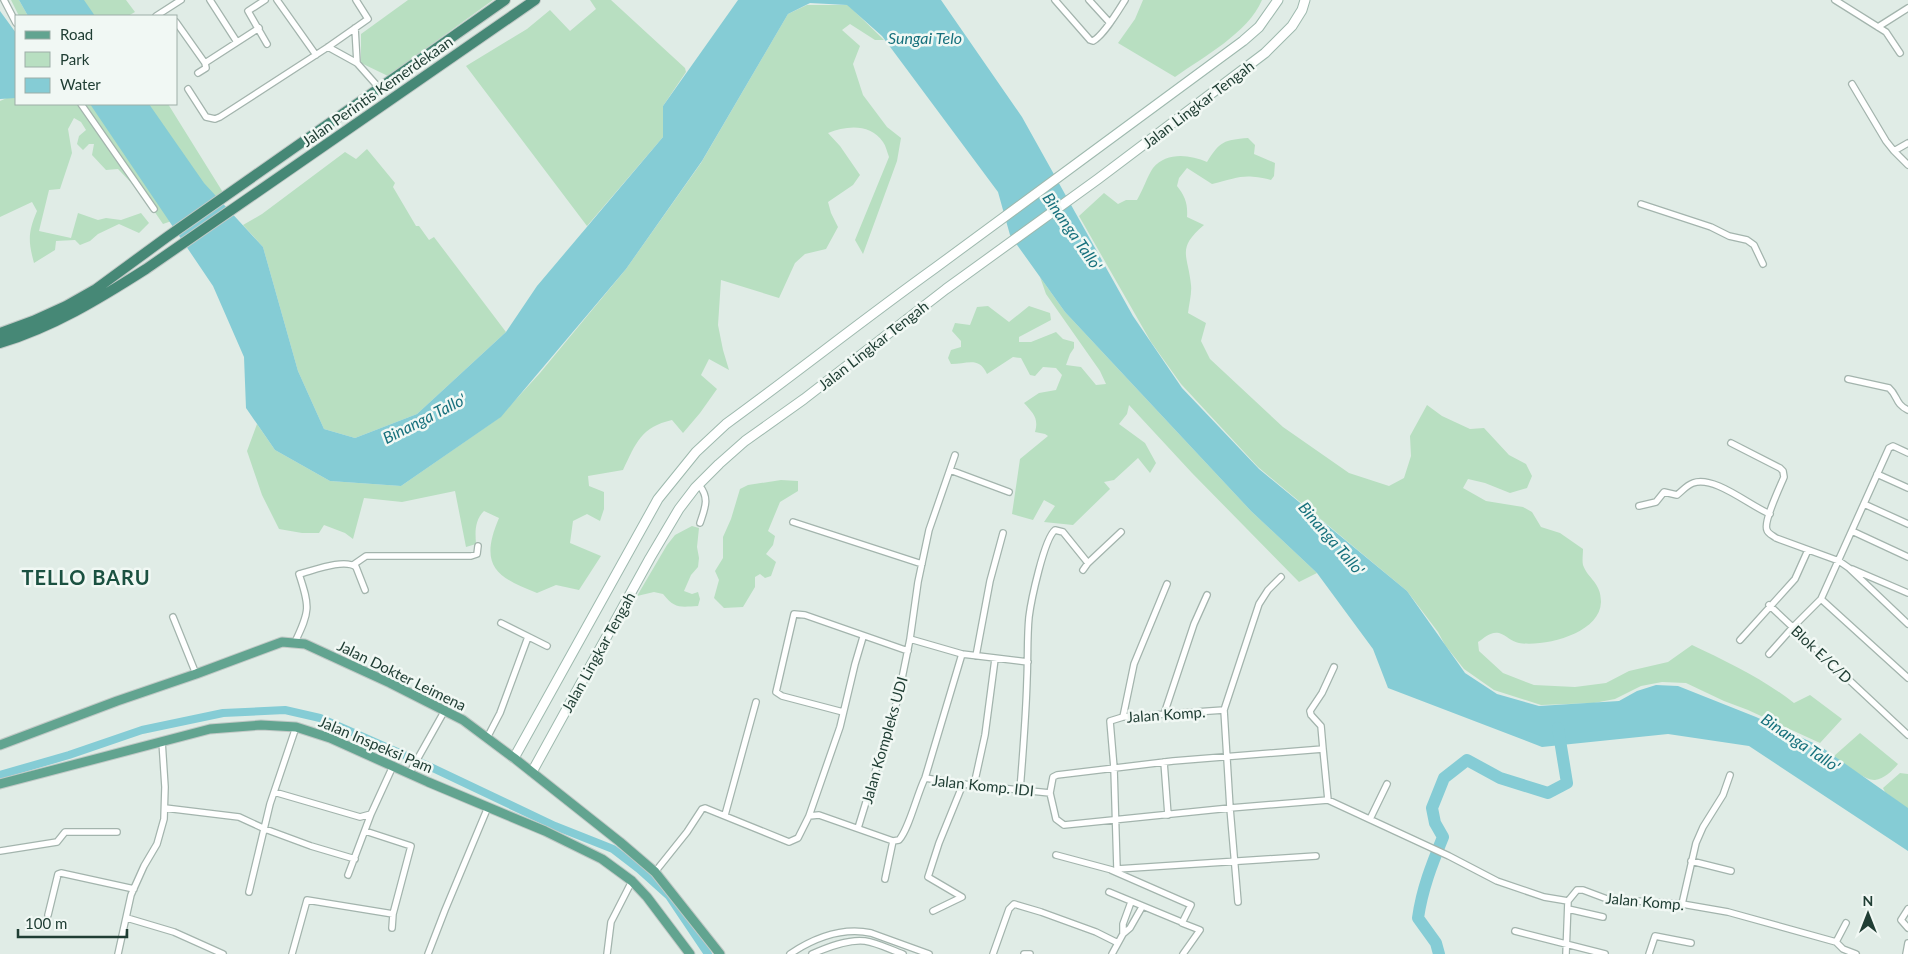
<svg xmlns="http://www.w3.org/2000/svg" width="1908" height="954" viewBox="0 0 1908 954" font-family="Lato,sans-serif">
<rect width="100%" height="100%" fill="#e0ece6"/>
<path fill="#b8dfc1" d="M11,0H19L28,16H19Z
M79,0H126L135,12L128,16H87Z
M408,0H493L388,76L361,63V34Z
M590,0H611L685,68L686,72L663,106V137L587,226L466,66L527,29L550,10L570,31L596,9Z
M1143,0H1262C1248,33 1203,57 1175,77L1118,43L1135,19Z
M807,5H848L884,40H875L850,24L842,30L860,46L853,64L863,95L887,127L901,138L897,161L863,254L855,240L889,157C887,152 886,146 883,142C870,123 846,126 828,133L840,146L860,175L853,185L828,202L831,213L838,227L826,249L805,254L795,263L779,298L721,280L718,325L723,350L729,370L709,359L701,375L717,389L700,413L683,433L672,420C641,427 636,443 623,470L588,476L589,486L604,492V509L600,521L587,514L573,521L570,543L601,556L579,590L556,585L537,593C495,577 479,565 499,518L484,511C475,520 475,531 476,544L466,547L455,491L402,502L364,498L353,539L345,533L324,525L319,533H302L279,529L262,495L247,451L257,424L275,450L330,481L401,486L499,418L540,373L626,269L701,163L788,14Z
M16,94V104H96L180,218L163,224L143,195L118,169L106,170L92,155L94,144H89L83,150L77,144L79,136L86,130L81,122L74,118L68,129L72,153L60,189L49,190L39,231L71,238L78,213L98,220L106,218L121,220L141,213L149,223L139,233L119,224L98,234L90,241L80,245L75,240L56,241L55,250L34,263C28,241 28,232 37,211L32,202L0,217V101Z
M140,104H168L224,194L211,200Z
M1248,138L1255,145L1254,154L1275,163L1274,176L1271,180C1242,173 1239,178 1212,184L1187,168L1179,178L1177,186C1185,196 1188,204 1187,217L1204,225C1176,249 1188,254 1191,285C1192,293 1189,304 1188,313L1206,323L1201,341L1210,359L1283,427L1349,473L1389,486L1404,478L1411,456L1410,436L1427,405L1442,416L1470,429L1484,428L1509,455L1526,464L1532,476L1527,488L1510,493L1485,483L1468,479L1463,488L1486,501L1523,507L1532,512L1541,527L1560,533L1583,549C1583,554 1582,561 1583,565C1588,579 1601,582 1601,602C1600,634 1544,647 1519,643C1512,642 1506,635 1499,633C1491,631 1484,638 1478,642L1479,651L1503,673L1534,685L1575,687L1606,683L1629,671L1668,662L1692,645C1726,661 1765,680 1794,703L1810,695L1842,719L1820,743L1748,710L1724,701L1686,683L1662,682L1641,686L1615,699L1594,703L1541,705L1494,690L1464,669L1445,645L1438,632L1407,591L1258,467L1181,384L1151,342L1079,216L1104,193L1118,204L1126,200H1137C1142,192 1148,175 1153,168C1166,152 1189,154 1207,162C1220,141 1224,140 1248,138Z
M367,149L395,183L393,187L416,226H419L429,240L434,237L506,332L417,414L355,438L324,429L298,371L263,247L243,225L262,214L345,152L356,159Z
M1040,277L1065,312L1251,511L1317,573L1299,582L1192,473L1129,405L1127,414L1119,424L1145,443L1156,463L1150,473L1138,458L1114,480L1104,482L1110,489L1073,525L1044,522L1055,506L1044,500L1033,520L1012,514L1020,459L1048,436L1045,434L1035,432C1039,418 1033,413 1024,403L1039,393L1056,390L1062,375L1056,368L1043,367L1035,376L1030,375L1021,358L1013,357L987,374C979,356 967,364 951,364L948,358L951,350L961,347V341L952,331L955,323L970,325L977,307L988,306L1009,322L1029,306L1050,313L1051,320L1019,337V342H1031L1056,332L1063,339L1074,342V348L1070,354L1066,365L1081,367L1096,385L1106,384L1100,371L1046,294Z
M781,480L798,481V491L780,502L768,531L775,536L773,545L766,554L776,562L771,576L765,578L760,574L755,577V587L743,607L724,608L714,598L719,580L715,571L723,558V537L731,519L740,489L748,485Z
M692,526L699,528L697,547L699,558L698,567L691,575L684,591L692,594L698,592L700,599L698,606C680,607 675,609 663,594L654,592L637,596L667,545L675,535Z
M1860,733L1898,764C1892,771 1884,779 1875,780C1864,781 1843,762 1834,756Z
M1900,773L1908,774V809L1885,792L1883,788Z"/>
<path fill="#85ccd5" d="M19,0H84L95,16H28Z
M738,0H941L1022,117L1133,316L1182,388L1259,469L1407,591L1465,673L1497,694L1539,706L1619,701L1637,691L1656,685L1678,686L1756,717L1820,746L1908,808V851L1749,746L1668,734L1542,747L1388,688L1373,649L1317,573L1251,511L1065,312L1010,235L998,192L882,36L847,5L810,3L788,14L702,161L626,269L501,417L401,486L330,481L275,450L246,408L244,357L213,286L90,104H149L204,183L263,247L298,371L324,429L355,438L417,414L506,332L537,286L663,137V106Z
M0,11L16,33V98L0,99Z"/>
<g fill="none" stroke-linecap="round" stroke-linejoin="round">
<path stroke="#85ccd5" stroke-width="8" d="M0,775L69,755L142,730L223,713L285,710L320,718L420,762L555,826L613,849L639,869L669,896L708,954"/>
<path stroke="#85ccd5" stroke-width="12" d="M1439,954L1436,943L1418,918C1422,889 1432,864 1443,837L1435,823L1432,808L1444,778L1467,760L1500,778L1548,793L1567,783L1558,728"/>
<defs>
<path id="minor" d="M4,0L16,23
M210,0L237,42
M265,0L248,11L267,44
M277,0L316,55
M1055,0L1090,40L1093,41C1104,35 1118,11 1125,0
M1089,0L1110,23
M1835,0L1886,32L1900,53
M156,16L181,0
M176,22L205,63
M1878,27L1908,8
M355,28L357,63
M328,47L357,63L380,89
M198,73L206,68L205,63L259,28
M1852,84L1886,141L1894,151
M188,89L206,117L215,119L220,117L328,47L368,19L356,0
M81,104L154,209
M1908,143L1894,151L1908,165
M1641,204L1711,227L1729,236L1747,240L1754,245L1763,264
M1848,379L1889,388C1898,396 1895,404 1908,410
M1731,443L1780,468L1783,471L1784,477C1780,487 1763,522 1767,530C1768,534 1774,536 1776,538L1839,561L1849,568L1908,624
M955,455L929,530L918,582L910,639L962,654L1028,662
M950,470L1009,492
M1877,474L1908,488
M699,485C710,498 705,508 700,523
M1864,504L1908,524
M1639,506L1656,502L1664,492L1677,495C1682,491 1687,485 1693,483C1714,475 1750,506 1770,514
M793,522L922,564
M1852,531L1908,557
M353,565L366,556H471L477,554L478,546
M1852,569L1908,593
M1083,570L1088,563L1121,532
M1821,599L1908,678
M1769,605L1908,735
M173,617L196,674
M501,623L547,646
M1740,640L1795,579L1808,550
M295,642C310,611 310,607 299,574C312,571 344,558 356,567L365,590
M1769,654L1793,627L1821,599L1889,448L1893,446L1908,453
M976,656L990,581L1003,533
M1224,710L1259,604L1268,590L1281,577
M843,712L782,696L776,692L794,614L805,615L908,651
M1164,714L1194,624L1207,595
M1123,717L1134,664L1167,584
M487,738L500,713L528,637
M1323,749L1321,726L1311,715L1310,711L1322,693L1334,667
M1164,762L1168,815
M409,774L445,710
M925,778L970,785L1050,793
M974,785L985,735L995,659
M1020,790C1023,753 1026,716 1027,679C1028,658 1027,637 1029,617C1031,601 1044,539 1055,530L1063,532L1088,563
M274,792L360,817L371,814L393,766
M165,808L239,817L265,829L311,846L355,859
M725,815L756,702
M809,816L840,727L855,664L863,637
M1370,819L1387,784
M858,828L898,698L910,639
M365,831L411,846L393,914L392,928
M0,851L57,842L65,832H117
M1056,855L1112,870
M1316,856L1117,869L1114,768L1110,721L1123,717L1224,710L1230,808L1328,800L1449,856L1497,881L1544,897L1568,901L1577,890H1583L1607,899L1682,904L1728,912L1836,942L1843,949L1856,954
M1691,861L1731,871
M1111,870L1191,905L1182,923L1200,930L1183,954
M655,872L687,832L702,809L705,808L789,842L798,838L809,816L819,815L893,841L899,840C909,829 917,794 925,778L962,654
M348,875L371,814
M885,879L893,841
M249,892L270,804L296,727
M1109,892L1179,921
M1238,902L1230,808L1064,825L1056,819L1050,793L1053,777L1057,775L1173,761L1323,749L1328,800
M1682,904L1696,843L1703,827L1723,795L1730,775
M1568,909L1603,917
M1908,909L1901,920L1908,928
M933,911L962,897L928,877L939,843L963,784
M48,915L58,874L61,873L134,889
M127,918L174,932L223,954
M1515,931L1605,954
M1123,934L1130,928L1142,907
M1836,942L1846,923
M118,954L131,895L144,866L157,844L164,819L165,787L162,741
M292,954L307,900L393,914
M428,954L445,910L488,807
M607,954L611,922L632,881
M790,954C814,938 842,927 871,933L929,954
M812,954C828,947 848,939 865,941C878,943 891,950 903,954
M993,954L1009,909L1014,904L1041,912L1096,932L1118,943
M1024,954H1030
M1112,954L1123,934V924L1131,902
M1566,954L1568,901
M1649,954L1655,936L1691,943
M1906,954L1908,943"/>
<path id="secondary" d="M514,758L658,499L696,452L726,424C796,373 864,319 935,268C1038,193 1140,116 1243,41L1259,27L1278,0
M532,772L650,558L679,509L695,488L719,464L745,441L804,399L946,289L1098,179L1265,53L1292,26L1302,10L1305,0"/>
<path id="primary" d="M0,745L117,701L196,674L282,642L305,644L390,683L463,720L514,758L620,842L655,872L720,954
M0,784L210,729L261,725L296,727L330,738L428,782L545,831L602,859L632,881L647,897L690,954"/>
<path id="trunk" d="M0,333L33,321L66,306L96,289L167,237L505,0
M0,343C53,327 99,299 146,269L535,0"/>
</defs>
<use href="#minor" stroke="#a3b4ad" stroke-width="8"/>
<use href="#secondary" stroke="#9eb9ae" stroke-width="11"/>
<use href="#primary" stroke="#c1c9c6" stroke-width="11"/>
<use href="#trunk" stroke="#c1c9c6" stroke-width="12"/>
<use href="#minor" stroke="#fff" stroke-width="5.5"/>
<use href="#secondary" stroke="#fff" stroke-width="9"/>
<use href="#primary" stroke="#62a490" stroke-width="9"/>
<use href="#trunk" stroke="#468876" stroke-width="10"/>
</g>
<g text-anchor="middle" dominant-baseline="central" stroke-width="5" stroke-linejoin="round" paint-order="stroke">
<g font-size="15" fill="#203e34" stroke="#f1f8f4">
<text transform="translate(377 91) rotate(-35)">Jalan Perintis Kemerdekaan</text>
<text transform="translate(1198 104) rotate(-37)">Jalan Lingkar Tengah</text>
<text transform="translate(873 345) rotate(-38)">Jalan Lingkar Tengah</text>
<text transform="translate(598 652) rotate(-61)">Jalan Lingkar Tengah</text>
<text transform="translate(1822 654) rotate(43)">Blok E/C/D</text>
<text transform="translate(402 675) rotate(26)">Jalan Dokter Leimena</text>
<text transform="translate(1166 714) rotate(-4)">Jalan Komp.</text>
<text transform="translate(884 740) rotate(-74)">Jalan Kompleks UDI</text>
<text transform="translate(376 744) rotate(23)">Jalan Inspeksi Pam</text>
<text transform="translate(983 785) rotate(6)">Jalan Komp. IDI</text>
<text transform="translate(1645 901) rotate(5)">Jalan Komp.</text>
</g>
<g font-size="16" font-style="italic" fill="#17717d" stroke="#f1f8f4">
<text x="925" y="37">Sungai Telo</text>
<text transform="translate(1073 231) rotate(55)">Binanga Tallo'</text>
<text transform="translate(424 418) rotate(-27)">Binanga Tallo'</text>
<text transform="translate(1332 538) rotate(49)">Binanga Tallo'</text>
<text transform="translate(1801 742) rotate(34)">Binanga Tallo'</text>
</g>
<g font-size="20" font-weight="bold" letter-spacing="1" fill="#1b5141" stroke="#f1f8f4">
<text x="86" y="577">TELLO BARU</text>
</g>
</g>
<rect x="15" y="15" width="162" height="90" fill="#f1f8f4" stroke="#9daea7"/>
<rect x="25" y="31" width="25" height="8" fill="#62a490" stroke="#9daea7"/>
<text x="60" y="40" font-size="15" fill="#203e34">Road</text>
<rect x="25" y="52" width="25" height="15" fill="#b8dfc1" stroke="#9daea7"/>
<text x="60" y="65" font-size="15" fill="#203e34">Park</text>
<rect x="25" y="78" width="25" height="15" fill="#85ccd5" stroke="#9daea7"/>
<text x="60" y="90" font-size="15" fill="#203e34">Water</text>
<g transform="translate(1868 914)" stroke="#f1f8f4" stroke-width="4" paint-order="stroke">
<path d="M0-4L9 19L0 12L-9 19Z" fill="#203e34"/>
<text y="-8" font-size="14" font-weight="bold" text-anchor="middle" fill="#203e34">N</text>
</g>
<path d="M18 929v8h109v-8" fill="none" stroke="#203e34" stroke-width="2.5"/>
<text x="25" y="929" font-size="15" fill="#203e34" stroke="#f1f8f4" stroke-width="4" paint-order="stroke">100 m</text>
</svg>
